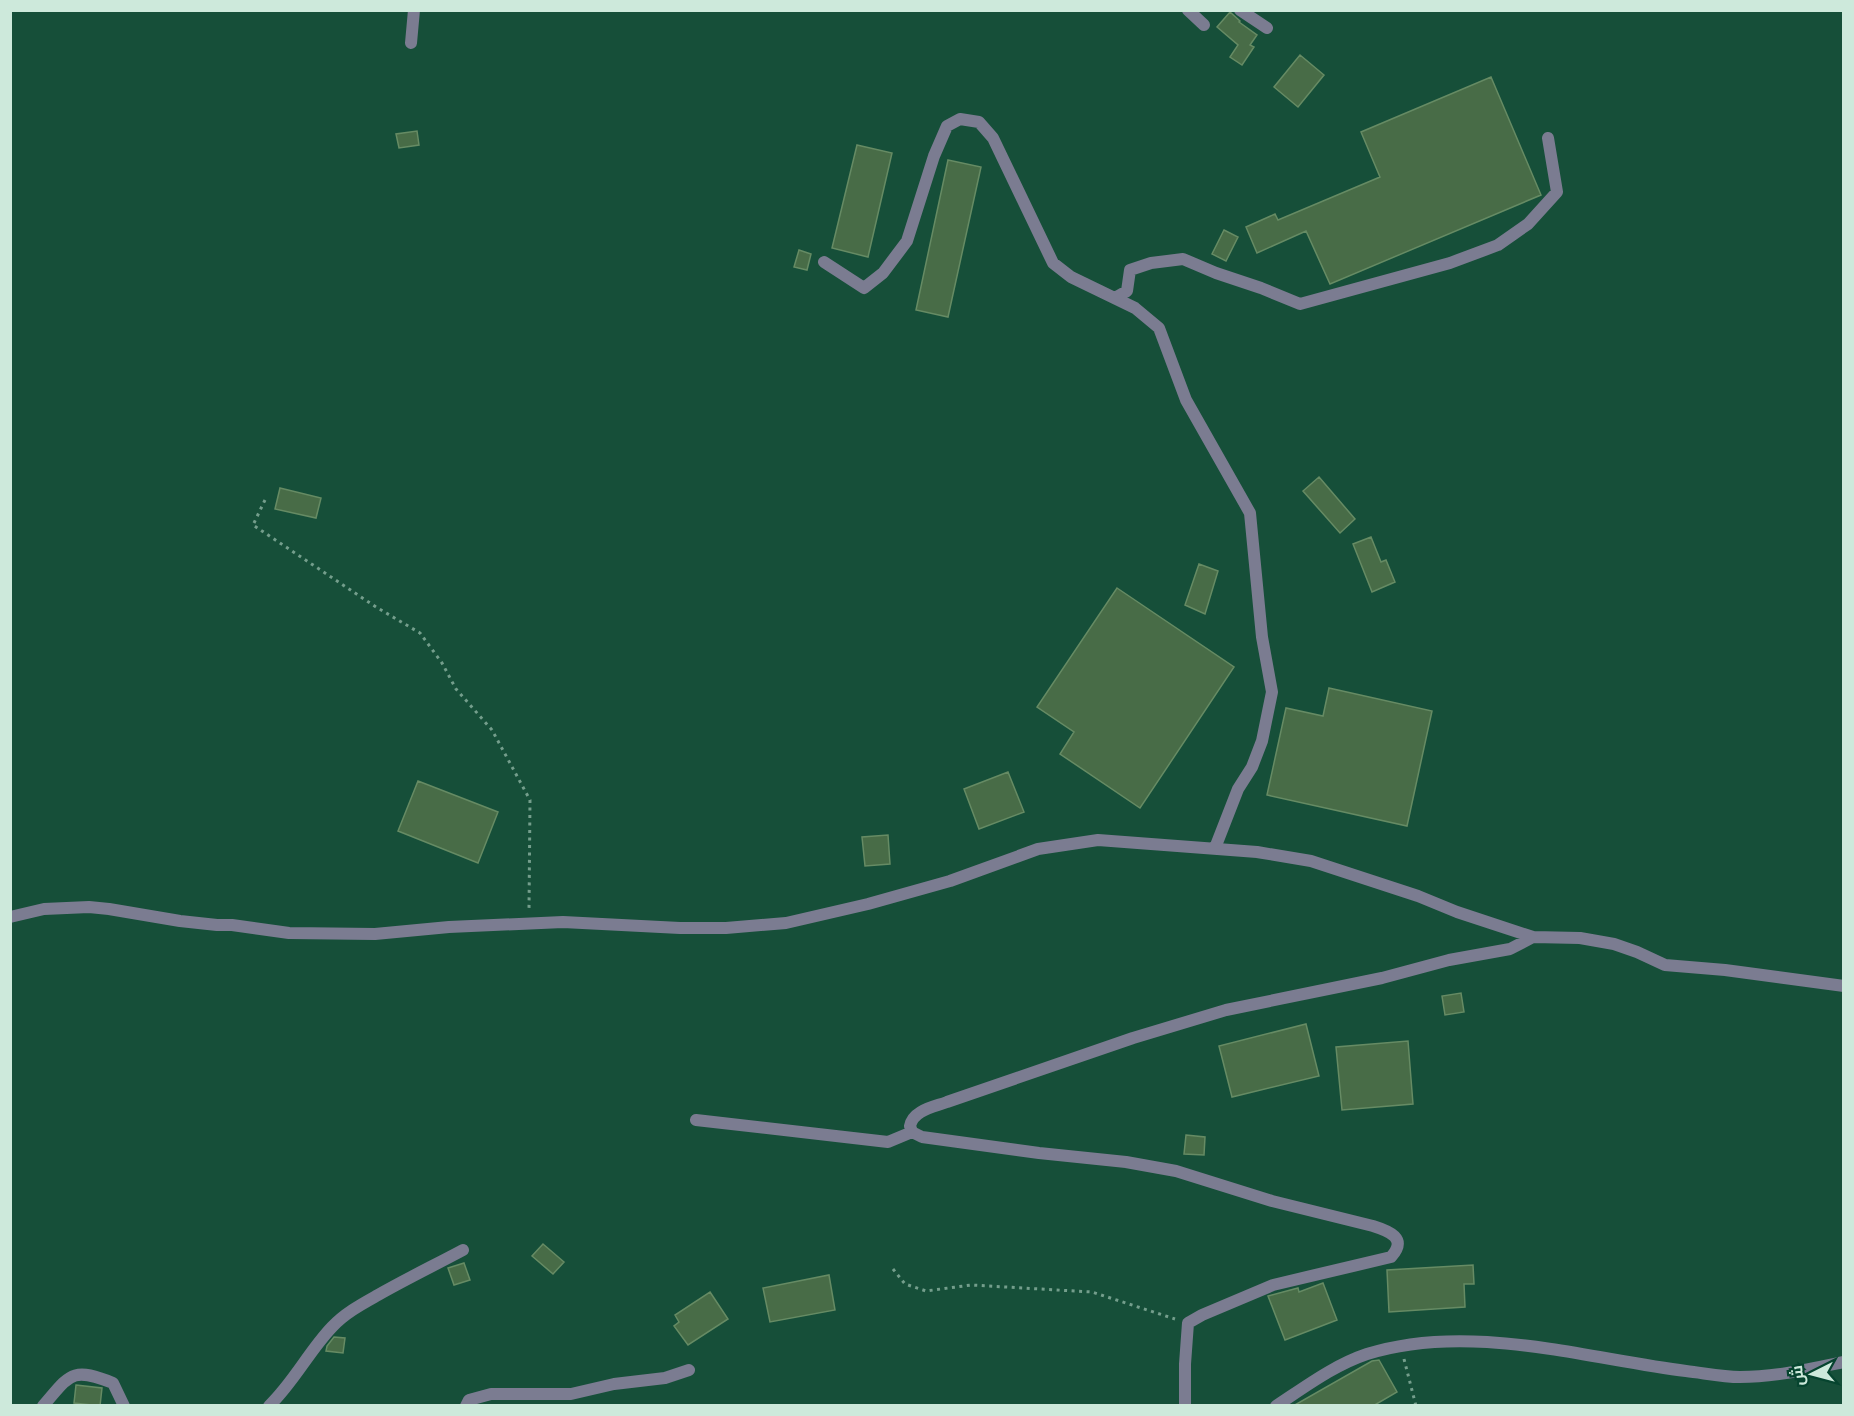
<svg xmlns="http://www.w3.org/2000/svg" width="1854" height="1416" viewBox="0 0 1854 1416" font-family="Manrope,Cairo,sans-serif">
<rect width="100%" height="100%" fill="#164f39"/>
<path fill="#486c47" stroke="#668b64" stroke-width="1.5" d="M1230,12L1240,21L1239,22L1257,35L1250,45L1254,47L1242,65L1230,57L1238,45L1217,27Z
M1300,55L1324,75L1298,107L1274,87Z
M1491,77L1541,195L1330,284L1306,231L1257,253L1246,227L1275,214L1278,220L1380,177L1361,132Z
M417,131L419,145L399,148L396,134Z
M857,145L892,153L868,257L832,248Z
M948,160L981,167L948,317L916,310Z
M1224,230L1238,237L1226,261L1212,254Z
M799,250L811,254L807,270L794,267Z
M1319,477L1355,519L1340,533L1303,491Z
M280,488L321,498L316,518L275,509Z
M1371,537L1381,562L1386,560L1395,582L1372,592L1353,544Z
M1199,564L1218,571L1205,614L1185,605Z
M1117,588L1234,667L1140,808L1060,754L1074,732L1037,707Z
M1329,688L1432,711L1407,826L1267,795L1286,708L1323,716Z
M1008,772L1024,812L979,829L964,789Z
M418,781L498,812L478,863L398,831Z
M888,835L890,864L865,866L862,837Z
M1461,993L1464,1012L1445,1015L1442,996Z
M1306,1024L1319,1076L1232,1097L1219,1046Z
M1408,1041L1413,1104L1342,1110L1336,1047Z
M1186,1135L1205,1137L1204,1155L1184,1154Z
M543,1244L564,1262L553,1274L532,1256Z
M464,1263L470,1280L454,1285L448,1268Z
M1473,1265L1474,1284H1464L1465,1307L1389,1312L1387,1270Z
M829,1275L835,1310L770,1322L763,1288Z
M1323,1283L1337,1320L1285,1340L1268,1296L1298,1288L1299,1292Z
M710,1292L728,1319L688,1345L674,1326L679,1322L675,1315Z
M334,1337L345,1338L343,1353L326,1351L327,1346Z
M1379,1360L1397,1392L1373,1406H1293L1372,1361Z
M76,1385L102,1388L100,1406L74,1403Z"/>
<g fill="none" stroke-linecap="round" stroke-linejoin="round">
<path stroke="#749e8c" stroke-width="3" stroke-dasharray="3 4.5" stroke-linecap="butt" d="M265,500L253,525L376,607L420,633L442,663L456,689L492,730L530,800L529,910
M893,1269L905,1284L926,1291L971,1285L1092,1292L1175,1319
M1404,1359L1416,1406"/>
<path stroke="#7b7c91" stroke-width="12" d="M1188,10L1204,25
M1240,10L1267,28
M411,43L414,10
M824,262L864,288L883,273L907,241L934,156L947,126L960,119L979,122L993,138L1053,263L1071,277L1135,308L1159,328L1186,400L1250,513L1262,637L1272,692L1262,741L1252,767L1238,789L1215,848
M1115,298L1127,291L1130,270L1151,263L1183,259L1216,273L1261,288L1300,304L1450,263L1498,245L1528,224L1557,192L1548,138
M10,917L44,909L89,907L109,909L180,921L217,925H232L289,933L375,934L449,927L563,922L680,928H726L786,923L868,904L950,881L1038,849L1098,840L1257,852L1311,861L1418,896L1457,912L1533,937L1580,938L1614,944L1637,952L1665,965L1725,970L1844,986
M696,1120L888,1142L912,1132
M43,1406C70,1375 71,1366 113,1383L124,1406
M269,1406C294,1382 309,1351 332,1327C345,1313 362,1304 378,1295C406,1279 435,1265 463,1250
M466,1406L469,1400L491,1394H571L614,1384L665,1378L689,1370
M1185,1406V1364L1188,1323L1202,1315L1273,1285L1391,1257C1408,1238 1389,1231 1373,1226L1272,1201L1176,1171L1126,1162L1039,1153L922,1137L912,1132L910,1126C913,1110 934,1107 947,1102L1133,1038L1226,1010L1382,978L1449,960L1510,949L1533,937"/>
<path stroke="#7b7c91" stroke-width="12" d="M1276,1406C1305,1387 1334,1365 1367,1354C1468,1322 1584,1358 1686,1371C1704,1373 1722,1377 1740,1377C1775,1377 1810,1369 1844,1362"/>
</g>
<rect width="1854" height="1416" fill="none" stroke="#cde9db" stroke-width="24"/>
<g transform="translate(1812 1374) rotate(264)" stroke="#06442f" stroke-width="4.5" paint-order="stroke">
<path d="M0-4.5L10 22L0 15L-10 22Z" fill="#cde9db"/>
<text y="-9" font-size="16" font-weight="bold" text-anchor="middle" fill="#cde9db">ش</text>
</g>
</svg>
